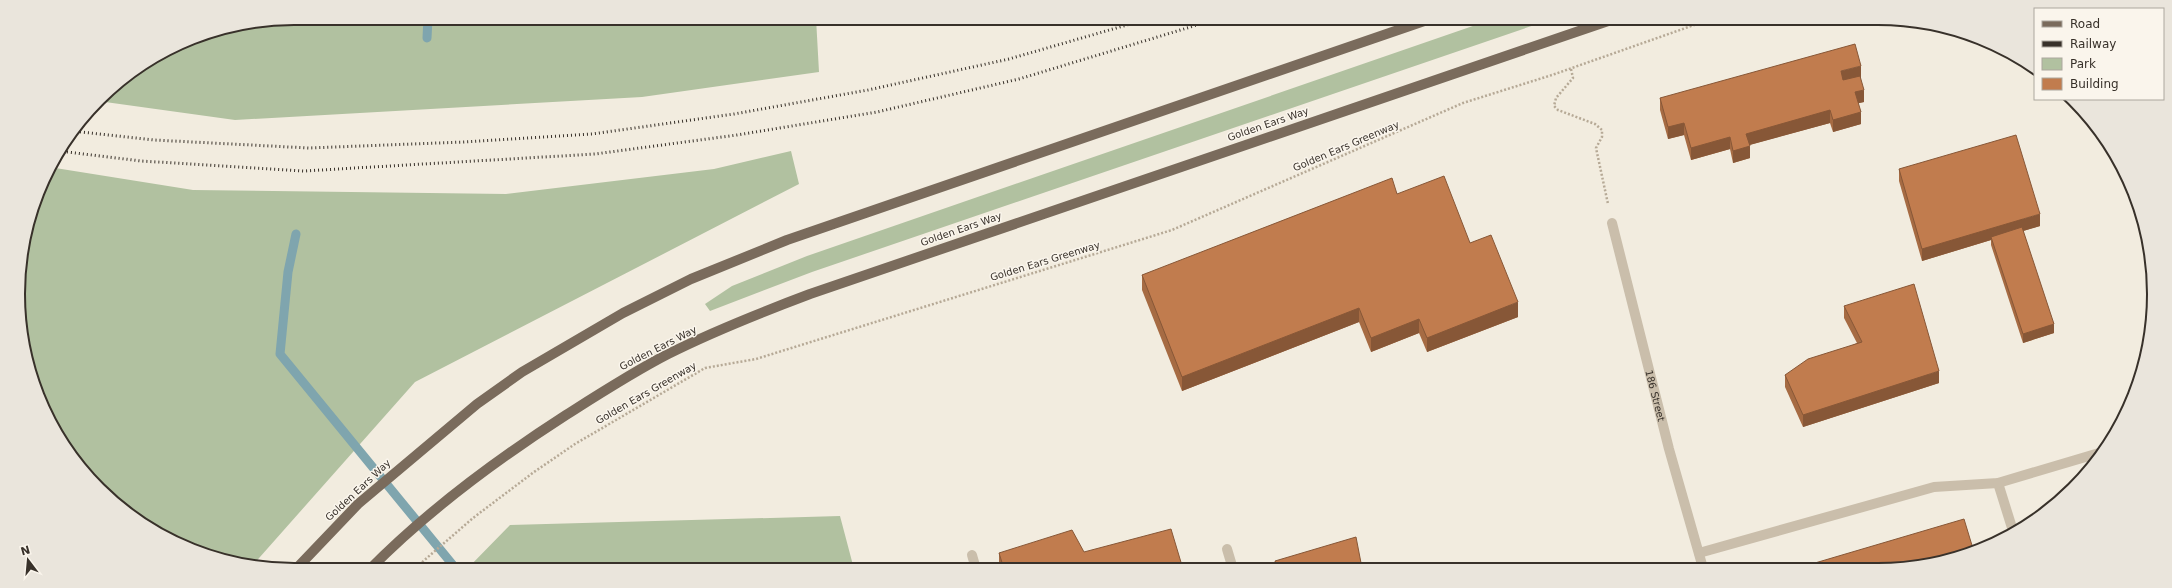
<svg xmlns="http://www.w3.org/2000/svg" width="2172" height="588" viewBox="0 0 2172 588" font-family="'DejaVu Sans',sans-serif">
<rect width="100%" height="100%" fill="#f2ecdf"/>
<path fill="#b1c1a0" d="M294,18H816L819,72L642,97L235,120L98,101L112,87L189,39L240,23Z
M1496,18H1555L812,272L710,311L705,304L732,286L807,256Z
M791,151L799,184L415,382L252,566L240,565L156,533L112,501L75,462L47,416L27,366L19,276L27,222L49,167L193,190L506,194L714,169Z
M840,516L854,569L466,570L510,525Z"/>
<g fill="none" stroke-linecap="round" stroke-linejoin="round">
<path stroke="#7fa5ae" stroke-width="9" d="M427,38L428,18
M296,234L288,272L280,354L457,570"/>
<path stroke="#b6a996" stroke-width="2.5" stroke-dasharray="2 2" stroke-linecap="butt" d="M1571,69L1573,78L1556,98L1554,106L1558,110L1595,124L1602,130V137L1596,148L1608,204
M413,570L473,518L534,472L575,444L705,368L756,359L1172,230L1463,103L1552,75L1714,18"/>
<g stroke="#cabeab" stroke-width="10">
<path id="s1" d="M1612,223L1669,449L1703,568"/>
<path d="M1998,483L2013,531"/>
<path d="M1227,549L1233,569"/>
<path d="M1699,553L1934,487L1998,483L2099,453"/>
<path d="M972,555L976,569"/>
</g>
<path stroke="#7a6b5c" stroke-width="10" d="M295,570L358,504L477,404L522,372L623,313L691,279L787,240L1433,18
M369,570C428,510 496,460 566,415C599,394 633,372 668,354C714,331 762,312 810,294L1617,18"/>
<path stroke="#38312a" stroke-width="3" stroke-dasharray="1 3" stroke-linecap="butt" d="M72,131L154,140L309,148L464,142L592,134L734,114L868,90L1009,59L1151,18
M59,151L141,161L304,171L595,154L737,135L877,112L1019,79L1220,18"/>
</g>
<path fill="#a66b43" d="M1860,78L1864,102L1858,103L1861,124L1833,132L1830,123L1749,145L1750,158L1733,163L1730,149L1691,160L1684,135L1668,139L1660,110V98L1861,78Z
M1899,169L2040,226L2023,231L2054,333L2023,343L1991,245V240L1922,261L1899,181Z
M1397,194L1470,243L1518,317L1427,352L1419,333L1371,352L1359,322L1182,391L1142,290V275Z
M1844,306L1939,383L1803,427L1785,387V375L1857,343L1844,318Z
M1084,552L1183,569H1000L999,567V553Z
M1275,561L1362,568L1275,569Z"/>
<path fill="#875737" d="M1861,66V78L1841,83V71Z
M1864,90V102L1855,104V92Z
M1830,110V123L1746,146V134Z
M1861,112V124L1833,132V120Z
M1684,123V135L1668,139V127Z
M1730,137V149L1691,160V148Z
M1750,146V158L1733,163V151Z
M2040,214V226L1993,240L1991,237V240L1922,261V249Z
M1518,302V317L1427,352V338Z
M1359,308V322L1182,391V377Z
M1419,319V333L1371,352V338Z
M2054,324V333L2023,343V334Z
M1939,371V383L1803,427V415Z"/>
<path fill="#c17c4e" stroke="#875737" d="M1855,44L1861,66L1841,71L1843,80L1860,76L1864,90L1855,92L1861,112L1833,120L1830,110L1746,134L1750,146L1733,151L1730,137L1691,148L1684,123L1668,127L1660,98Z
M2016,135L2040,214L1922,249L1899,169Z
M1444,176L1470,243L1491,235L1518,302L1427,338L1419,319L1371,338L1359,308L1182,377L1142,275L1392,178L1397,194Z
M2022,227L2054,324L2023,334L1991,237Z
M1914,284L1939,371L1803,415L1785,375L1808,359L1862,342L1844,306Z
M1964,519L1974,552L1914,568H1798Z
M1171,529L1183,569H1004L999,553L1072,530L1084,552Z
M1356,537L1362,568L1277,569L1275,561Z"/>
<g text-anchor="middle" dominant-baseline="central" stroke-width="3" stroke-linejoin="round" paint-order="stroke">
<g font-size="10" fill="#38312a" stroke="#faf5ec">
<text transform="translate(1268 124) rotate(-19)">Golden Ears Way</text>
<text transform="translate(1346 146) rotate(-23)">Golden Ears Greenway</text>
<text transform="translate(961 229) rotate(-19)">Golden Ears Way</text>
<text transform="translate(1045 261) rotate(-17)">Golden Ears Greenway</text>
<text transform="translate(658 348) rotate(-27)">Golden Ears Way</text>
<text transform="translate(646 393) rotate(-30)">Golden Ears Greenway</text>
<text stroke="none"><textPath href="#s1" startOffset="178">186 Street</textPath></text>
<text transform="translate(358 490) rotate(-43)">Golden Ears Way</text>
</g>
</g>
<path d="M0 0H2172V588H0ZM294 25H1878A269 269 0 0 1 2147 294V294A269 269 0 0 1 1878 563H294A269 269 0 0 1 25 294V294A269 269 0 0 1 294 25Z" fill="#eae5dc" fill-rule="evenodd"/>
<path fill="none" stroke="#38312a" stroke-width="2" d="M294 25H1878A269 269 0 0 1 2147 294V294A269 269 0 0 1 1878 563H294A269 269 0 0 1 25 294V294A269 269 0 0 1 294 25Z"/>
<rect x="2034" y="8" width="130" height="92" fill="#faf5ec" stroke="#aca79e"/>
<rect x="2042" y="21" width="20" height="6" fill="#7a6b5c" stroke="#aca79e"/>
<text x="2070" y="28" font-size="12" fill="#38312a">Road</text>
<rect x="2042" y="41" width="20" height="6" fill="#38312a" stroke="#aca79e"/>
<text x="2070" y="48" font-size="12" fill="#38312a">Railway</text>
<rect x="2042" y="58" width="20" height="12" fill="#b1c1a0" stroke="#aca79e"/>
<text x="2070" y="68" font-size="12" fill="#38312a">Park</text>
<rect x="2042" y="78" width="20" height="12" fill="#c17c4e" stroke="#aca79e"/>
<text x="2070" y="88" font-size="12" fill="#38312a">Building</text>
<g transform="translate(28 560) rotate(344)" stroke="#faf5ec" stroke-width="3" paint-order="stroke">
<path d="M0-3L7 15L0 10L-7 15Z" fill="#38312a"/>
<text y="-6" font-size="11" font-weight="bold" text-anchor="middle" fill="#38312a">N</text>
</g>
</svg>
